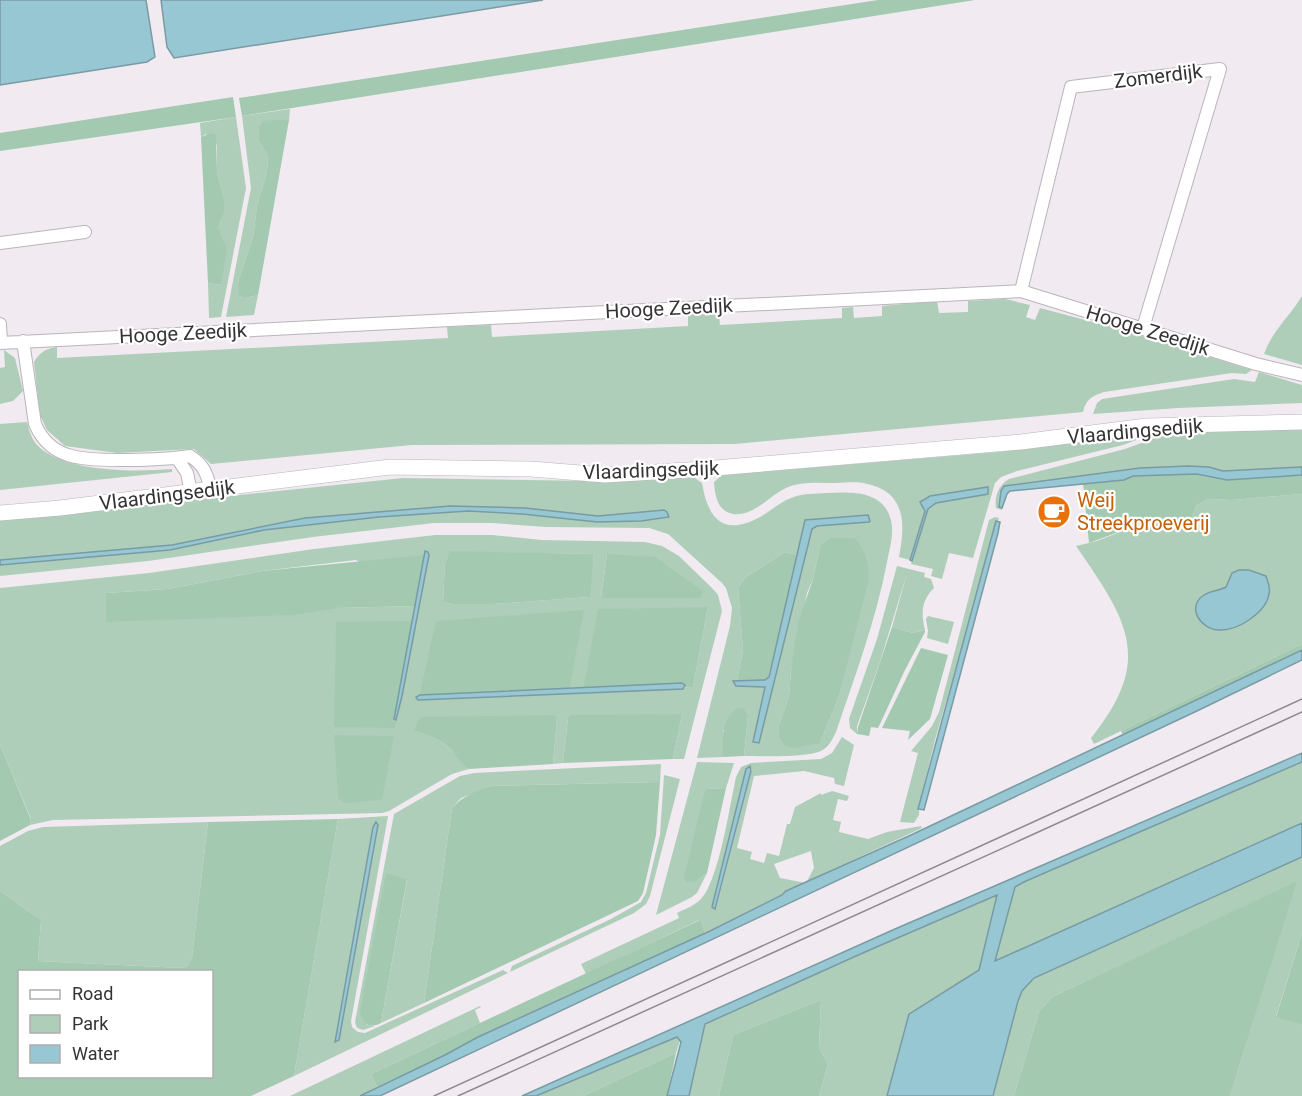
<svg xmlns="http://www.w3.org/2000/svg" width="1302" height="1096" viewBox="0 0 1302 1096" font-family="Roboto,sans-serif">
<rect width="100%" height="100%" fill="#f1eaf1"/>
<path fill="#afceb9" fill-rule="evenodd" d="M290,109L289,120H270L259,142L268,156L267,171L257,206L253,237L238,282L246,298L258,295L254,315L226,317L251,188L242,116Z
M236,117L246,188L221,317L209,318L208,283L221,285L218,228L221,220L224,197L217,173V145L206,134L201,137L200,123Z
M1302,296V365L1264,354C1272,331 1290,316 1302,296Z
M1005,299L1030,305L1026,317L1035,320L1040,308L1119,329L1252,370L1246,374L1232,373L1104,392C1092,396 1086,399 1083,412L735,444L412,445L211,464L194,449L117,453L65,446L47,430L40,415L34,362C40,352 45,349 57,347V358L448,338L447,327L491,325L492,337L688,326V314H719L720,325L842,318V308L853,307L854,318L882,316V306L937,301L939,313L968,312V301Z
M4,350L15,358L23,391L13,401L0,404V368L5,367Z
M1259,372L1302,385V403L1178,408L1093,414L1097,403L1102,399L1234,379L1255,382Z
M27,422C29,430 31,437 36,444C62,473 136,472 172,469V472L0,490V424Z
M1302,429V467L1223,471L1209,467L1188,466L1140,468L1004,486L999,506L1002,508V510L996,508C994,496 999,485 1009,479L1125,449L1169,433Z
M1140,435L1139,439L1123,445L1017,471L1001,477L995,483L973,558L949,553L942,579L931,576L933,569L911,564L927,509L936,503L988,494L920,502L925,511L910,560L899,557C905,526 907,492 867,484C857,481 846,483 835,483C819,483 801,481 786,488C769,496 753,517 733,514C717,511 715,495 714,482L722,475L998,452Z
M692,476L702,483C708,519 723,537 760,517C771,511 780,502 791,498C802,493 815,494 827,493C850,492 881,490 890,517C895,531 890,547 887,562C876,620 855,676 836,732C832,740 829,747 821,751C805,758 763,756 744,756L748,716L723,730V757L697,758L730,626L732,608L726,588L722,583L668,534L649,528L546,527L492,523H434L313,537L148,561L0,576V520L403,478L594,481ZM868,516L817,526L812,529L772,689L765,687L736,686L743,650L738,588L746,577L785,552L798,555L806,520ZM820,546L849,654L838,699L820,743L779,725L789,697L791,671L807,593L813,579Z
M1302,494V644L1094,744L1091,738C1155,659 1127,620 1076,546L1097,541L1153,519L1190,521L1197,505L1209,499L1232,500Z
M995,517L999,518L935,740L920,801L919,815L914,823L900,822L918,753L911,751L932,726L939,712L989,520Z
M435,535H492L542,540L645,542L662,546L679,556L713,589L718,595L722,611L684,759H673L682,714L568,718L563,763L553,764L557,718L415,731C429,735 443,740 453,752C459,758 462,764 469,769L452,774L389,811L382,813L53,820L30,825L31,819L0,744V588L149,573L314,549ZM450,552L594,554L589,597L494,604H452L443,602L445,563ZM607,554L701,598L601,597ZM356,560L416,606L338,608L106,593L168,589L262,571ZM708,607L693,687L584,691Z
M897,566L925,573L924,577L931,579L934,588C921,601 921,613 925,630L913,633L892,627L907,573L880,662L857,726V734L850,728L849,719L877,639Z
M928,616L954,622L948,644L927,638L928,631L926,619Z
M842,737L854,745L844,786L835,784L834,778L804,771L754,776L737,848L752,852L750,859L764,863L767,853L779,856L787,824H790L795,807L821,793V795L832,791L849,796L847,801L838,799L833,820L841,822L839,832L868,839L887,832L921,826L922,828L786,891L782,895L705,933L699,920L586,974L581,964L679,918L677,913C685,909 694,906 701,899C719,880 730,804 736,777L741,767L751,763L821,759L832,753ZM746,769H752L716,908L712,907ZM811,851L814,868L806,883L780,878L774,864Z
M1302,759V823L983,967L909,1013L887,1096H819L828,1064L819,1048L821,1000L733,1035L719,1096H689L707,1018Z
M697,762L734,763L726,788L707,789L695,882L707,873L697,893L692,897L656,915Z
M661,764L660,782L492,786L461,798L452,808L424,1003L381,1023L407,880L386,874L367,1025L375,1026L363,1030L357,1028L355,1022L394,814L460,776L474,773Z
M664,775L680,779L650,896L646,904L634,913L510,972L512,966L611,919L641,902L646,893L660,835Z
M388,816L351,1021L352,1027L358,1032L365,1033L503,970L508,973L294,1076L338,819Z
M208,822L192,957L188,965L183,968L38,961L41,920L0,891V846L28,831L43,827Z
M1302,857V933L1276,1016L1302,1025V1096H1230L1296,882L1052,997L1039,1012L1014,1096H993L1018,1001L1022,991L1034,978Z
M480,1006L481,1007L475,1010L480,1023L371,1074L377,1087L360,1096H290Z
M684,1028L676,1053L583,1096H530Z"/>
<path fill="#a3c9b0" fill-rule="evenodd" d="M878,0H975L242,116L239,98Z
M233,97L236,117L0,151V133Z
M270,120H289L258,295L246,298L239,295L238,282L253,237L257,206L267,171L268,156L259,142V127L263,121Z
M211,133L216,135L217,173L224,197V212L218,228L227,249L221,285L208,283L201,137Z
M1197,474L1227,480L1302,475V494L1232,500L1209,499L1197,505L1190,521L1153,519L1089,543L1083,483L1124,480L1133,476Z
M830,538H854C866,548 868,564 869,580L838,699L820,743L795,748L785,746L779,737V725L789,697L791,671L798,623L813,579L820,546Z
M450,551L594,554L590,597L494,604H452L443,602L445,563Z
M785,552L798,555L768,678L772,689L765,687L736,686L743,650L738,588L746,577Z
M607,554L655,557L703,591L701,598H601Z
M425,555L416,606L338,608L294,615L106,622V593L168,589L262,571Z
M708,607L693,687L583,691L598,609Z
M584,610L569,691L419,697L436,621Z
M414,621L395,728L334,727L336,622Z
M892,627L913,633L925,630V632L904,672L881,722L878,728L871,727L869,736L857,734L858,727Z
M1302,644V650L1123,735L1121,731Z
M921,648L948,655L930,719L908,740L910,731L882,728Z
M737,708L744,709L748,716L744,756L723,757C723,739 720,720 737,708Z
M682,714L673,759L563,763L568,718L571,715Z
M554,715L557,718L553,764L469,769C461,764 458,758 453,752C443,740 429,735 414,731L420,717Z
M334,735L394,736L382,800L344,803L338,798Z
M0,744L31,820L30,825L0,841Z
M660,782L656,835L643,893L638,901L424,1003L452,808C464,795 476,791 492,786Z
M726,788L707,873L695,882H687L684,878L704,794L707,789Z
M338,819L294,1076L251,1096H0V891L41,920L38,961L183,968L188,965L192,957L208,822ZM20,972H212V1076H20Z
M386,873L407,879L381,1023C369,1029 363,1024 360,1012Z
M1297,881L1230,1096H1014L1039,1012L1052,997Z
M700,920L705,933L478,1037L445,1055L377,1087L371,1074Z
M1302,933V1025L1276,1017Z
M821,1000L819,1048L828,1064L819,1096H719L733,1035Z
M676,1053L667,1096H583Z"/>
<path fill="#96c7d3" stroke="#799ba4" stroke-width="1.5" d="M0,0H146L155,57L147,62L0,85Z
M161,0H543L174,58L167,47Z
M1188,466L1209,467L1223,471L1302,467V475L1227,480L1197,474L1133,476L1124,480L1010,491L1007,494L1002,508L999,507L1001,491L1004,486L1140,468Z
M988,487V494L936,503L928,509L912,561L910,560L925,511L920,502L930,496Z
M450,506L525,508L598,516L664,510L667,512L669,517L641,521L597,522L522,514L468,511L379,517L264,530L170,550L0,565V560L172,545L305,518Z
M868,515L870,521L869,522L817,526L812,529L759,743L753,742L765,687L736,686L733,681L765,680L769,677L805,520Z
M996,521L1000,522L998,533L924,810L918,809Z
M425,551L428,552L429,555L402,696L396,720L394,719Z
M1239,570H1249L1266,576C1268,582 1271,588 1269,594C1266,613 1237,631 1219,630C1200,629 1186,607 1204,595C1211,590 1219,591 1226,587L1232,573Z
M1302,650V660L1199,710L380,1096H360L445,1055L478,1037L710,931L782,895L786,891L911,835Z
M682,683L685,685L683,689L418,700L416,697L420,695Z
M1302,753V762L1026,881L1015,887L995,961L1302,823V857L1034,978L1022,991L1018,1001L993,1096H887L909,1014L979,970L997,895L865,952L705,1024L689,1096H667L681,1042L677,1037L536,1096H522L895,929Z
M750,766L751,771L715,909L712,907L746,769Z
M376,822L378,825L339,1040L335,1042L373,827Z"/>
<g fill="none" stroke-linecap="round" stroke-linejoin="round">
<defs>
<path id="minor" d="M0,243L85,232
M1021,291L1071,87L1220,69L1143,328
M0,324L1,343
M23,341L35,424C41,438 52,450 68,455C90,463 165,460 190,456C204,465 207,474 211,490
M0,343L1021,291L1256,364L1302,375
M177,458L187,473L191,492"/>
<path id="tertiary" d="M0,513L60,508L390,467L531,469L605,475L704,469L1021,442L1146,426L1302,422"/>
</defs>
<use href="#minor" stroke="#bab4bb" stroke-width="14"/>
<use href="#tertiary" stroke="#bab4bb" stroke-width="16"/>
<use href="#minor" stroke="#fff" stroke-width="12"/>
<use href="#tertiary" stroke="#fff" stroke-width="15"/>
<path stroke="#8e898e" stroke-width="1.5" d="M434,1096L1302,699
M458,1096L1302,712"/>
</g>
<defs>
<symbol id="cafe-disc" viewBox="-11 -11 22 22"><circle r="9.5" fill="#e8710a" stroke="#fff"/><path d="M-5.5-4.5H6V0H3Q3 3.5 0 3.5H-2.5Q-5.5 3.5-5.5 0ZM3-3.2v2h1.7v-2ZM-6 4.5H4V6H-6Z" fill="#fff"/></symbol>
</defs>
<g fill-rule="evenodd">
<use href="#cafe-disc" x="1035" y="493" width="38" height="38"/>
</g>
<g text-anchor="middle" dominant-baseline="central" stroke-width="4.5" stroke-linejoin="round" paint-order="stroke">
<g font-size="20" fill="#363336" stroke="#fff">
<text transform="translate(1158 76) rotate(-7)">Zomerdijk</text>
<text transform="translate(669 308) rotate(-3)">Hooge Zeedijk</text>
<text transform="translate(1148 330) rotate(17)">Hooge Zeedijk</text>
<text transform="translate(183 333) rotate(-3)">Hooge Zeedijk</text>
<text transform="translate(1135 431) rotate(-5)">Vlaardingsedijk</text>
<text transform="translate(651 470) rotate(-2)">Vlaardingsedijk</text>
<text transform="translate(167 495) rotate(-7)">Vlaardingsedijk</text>
</g>
<g font-size="20" fill="#c56008" stroke="#fff" text-anchor="start">
<text x="1077" y="500">Weij<tspan x="1077" dy="23">Streekproeverij</tspan></text>
</g>
</g>
<rect x="18" y="970" width="195" height="108" fill="#ffffff" stroke="#afadaf" stroke-width="1.5"/>
<rect x="30" y="990" width="30" height="9" fill="#ffffff" stroke="#afadaf" stroke-width="1.5"/>
<text x="72" y="1000" font-size="18" fill="#363336">Road</text>
<rect x="30" y="1015" width="30" height="18" fill="#afceb9" stroke="#afadaf" stroke-width="1.5"/>
<text x="72" y="1030" font-size="18" fill="#363336">Park</text>
<rect x="30" y="1045" width="30" height="18" fill="#96c7d3" stroke="#afadaf" stroke-width="1.5"/>
<text x="72" y="1060" font-size="18" fill="#363336">Water</text>
</svg>
